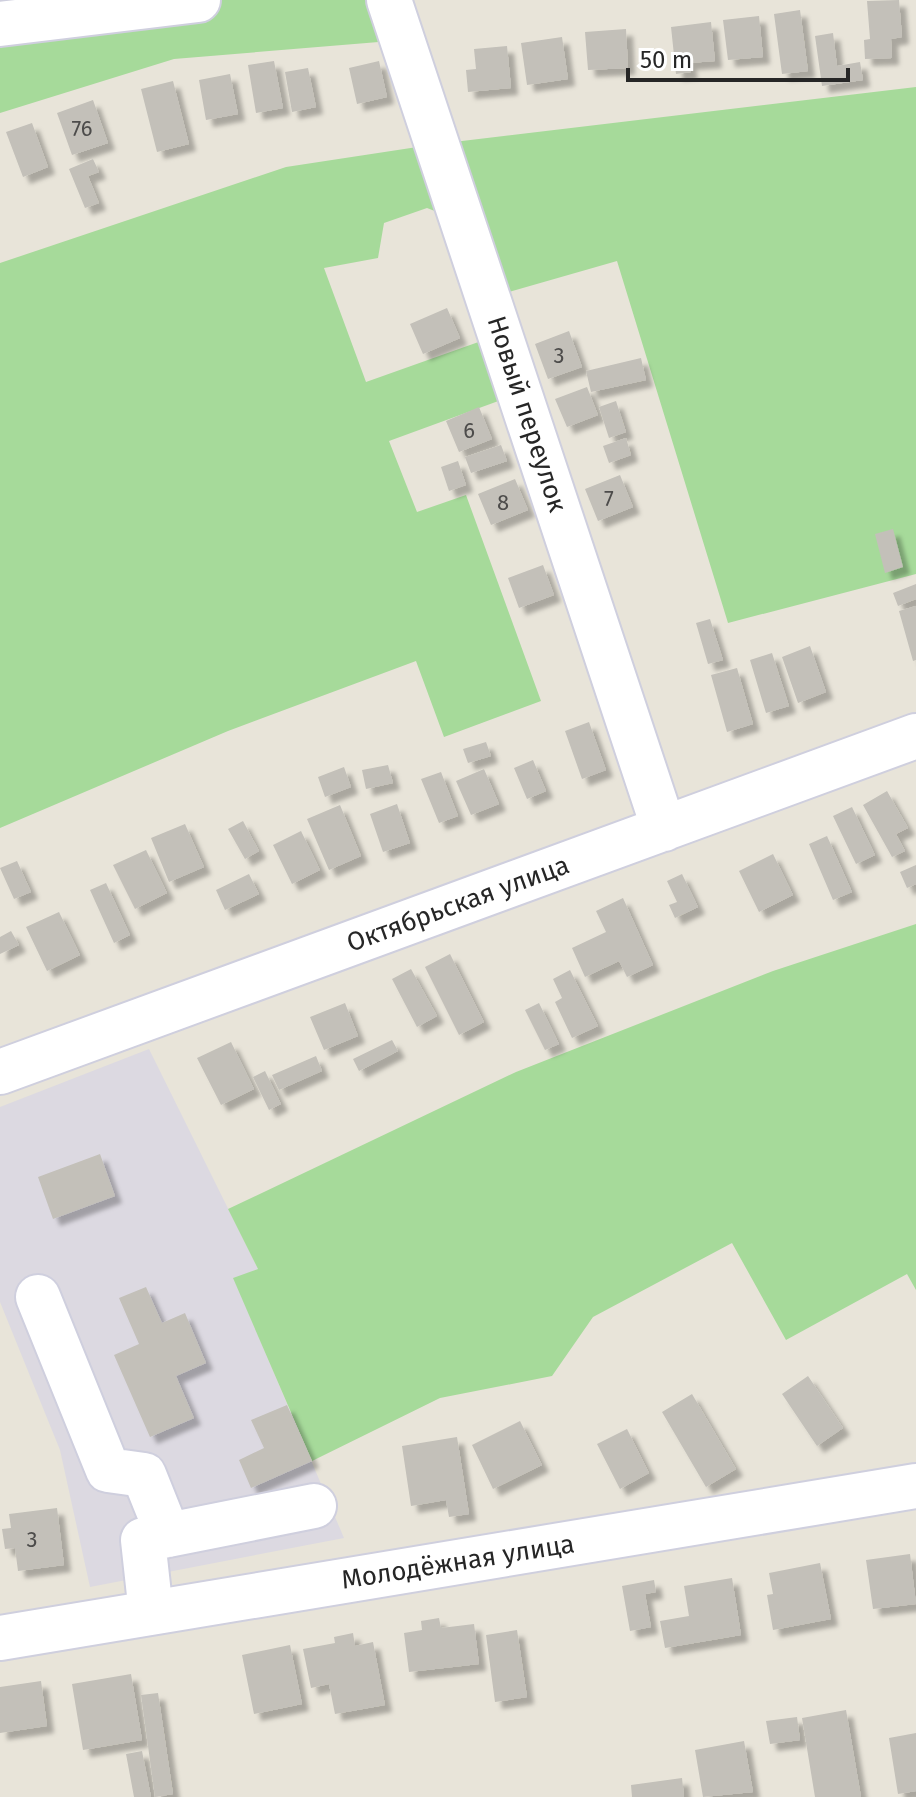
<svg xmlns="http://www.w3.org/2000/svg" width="916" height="1797" viewBox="0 0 916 1797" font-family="'Fira Sans',sans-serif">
<defs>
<filter id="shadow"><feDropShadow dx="7" dy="7" stdDeviation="2" flood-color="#0004"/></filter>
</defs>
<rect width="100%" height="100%" fill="#e8e4d9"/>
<path fill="#dcd9e1" d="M149,1049L258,1269L234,1279L344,1538L90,1587L60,1450L0,1302V1107Z"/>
<path fill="#a6da9a" d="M198,0H389L403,40L174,59L0,113V24Z
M916,87V574L728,623L617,261L488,298L463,222L427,208L384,223L378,258L324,268L366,382L501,334L520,393L389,441L417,512L466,495L541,701L444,737L416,661L228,731L0,828V263L286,167L437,144Z
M916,924V1290L907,1274L786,1340L732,1243L593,1317L552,1376L440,1398L312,1461L233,1278L258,1269L228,1209L516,1072L773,971Z"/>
<path fill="#c3c0b9" filter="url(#shadow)" d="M899,0L902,37L891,39L892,58L865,59L864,40L870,39L867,1Z
M800,10L808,71L782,74L774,14Z
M759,16L763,57L728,60L723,20Z
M711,22L715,61L689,63L691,72L676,74L671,27Z
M626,29L628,68L588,70L585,32Z
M833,33L837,66L860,62L863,80L822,86L815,36Z
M562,37L568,79L527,85L521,43Z
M507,46L511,88L468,92L466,70L476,69L474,49Z
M274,61L283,108L256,113L248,65Z
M379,61L387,97L357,104L349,68Z
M308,68L316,107L292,112L285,72Z
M230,74L238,114L206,120L199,80Z
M173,81L189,144L157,152L141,89Z
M93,100L108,143L72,155L57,113Z
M32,123L48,167L23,177L6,132Z
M93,159L99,172L88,176L99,203L85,208L69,169Z
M447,308L460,338L423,354L410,324Z
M569,331L582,367L548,379L535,344Z
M641,358L646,380L591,392L586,371Z
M587,387L598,415L567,427L555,399Z
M616,401L626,432L609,438L599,407Z
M479,407L492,439L459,452L446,421Z
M626,438L631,455L609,463L603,446Z
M501,445L507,461L471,473L465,457Z
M458,461L466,485L449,491L441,467Z
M620,475L633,507L598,521L585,489Z
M515,479L528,510L491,525L478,494Z
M893,529L903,567L885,573L875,534Z
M543,565L554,595L519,608L508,578Z
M916,584V599L898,606L893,593Z
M916,606V660L913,661L899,611Z
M710,619L723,660L708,664L696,623Z
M810,646L826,692L798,703L782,657Z
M772,653L789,706L766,713L750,660Z
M737,668L753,724L727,732L711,675Z
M589,722L606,770L582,779L565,731Z
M486,742L491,756L468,763L463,749Z
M533,760L546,791L527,799L514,768Z
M388,765L393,783L366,789L362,770Z
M344,767L351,787L325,797L318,777Z
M484,769L499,804L471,815L456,781Z
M441,772L458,816L439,823L421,779Z
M887,791L908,828L896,834L905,851L892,857L863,805Z
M397,804L410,843L383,852L370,814Z
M340,805L361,856L329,870L307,819Z
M852,807L875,855L856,864L833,816Z
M243,821L259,851L245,859L228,829Z
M185,824L204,867L169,882L151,838Z
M301,831L320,870L292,884L273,845Z
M827,836L852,892L833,900L809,844Z
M146,850L167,893L135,909L113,865Z
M773,854L793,895L759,912L739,871Z
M17,861L31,892L14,899L0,868Z
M916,865V884L907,888L900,872Z
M249,874L259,894L225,910L216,890Z
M682,874L698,907L675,918L669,905L677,902L667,881Z
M106,883L130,935L114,943L90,890Z
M623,898L653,965L627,977L619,961L585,977L572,948L606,932L596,911Z
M59,912L80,955L47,971L26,927Z
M11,931L19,945L0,954V937Z
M450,954L484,1022L459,1035L425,967Z
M411,969L437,1016L417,1027L392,979Z
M570,970L598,1026L572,1038L555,1002L562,998L553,979Z
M345,1003L358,1036L324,1050L310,1017Z
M539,1003L559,1044L545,1050L525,1010Z
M392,1040L398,1051L359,1071L353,1059Z
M231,1042L254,1089L221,1105L197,1058Z
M316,1056L322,1071L279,1090L272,1075Z
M265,1071L281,1104L269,1110L253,1077Z
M100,1154L115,1196L53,1219L38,1177Z
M146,1287L162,1323L185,1313L206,1363L176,1376L194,1418L150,1437L114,1355L139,1344L119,1298Z
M808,1376L843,1428L817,1446L782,1394Z
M692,1394L736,1469L706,1487L662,1412Z
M287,1405L312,1461L251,1488L239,1460L264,1448L251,1420Z
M520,1421L542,1465L493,1489L472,1445Z
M627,1429L649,1473L620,1489L597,1444Z
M457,1437L469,1514L449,1517L446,1500L411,1506L402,1446Z
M57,1508L64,1565L18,1571L15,1548L5,1549L2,1529L11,1528L9,1514Z
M910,1554L916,1604L873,1609L866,1560Z
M820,1563L831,1619L773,1630L767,1595L773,1594L769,1573Z
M732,1578L741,1635L665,1648L660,1621L689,1616L684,1586Z
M654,1580L656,1592L645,1594L651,1627L630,1631L622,1586Z
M439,1618L441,1628L474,1624L479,1664L409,1672L404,1633L422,1630L421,1621Z
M517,1630L527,1697L495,1702L486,1635Z
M353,1633L355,1646L373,1642L385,1705L335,1714L329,1684L311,1688L303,1649L335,1643L334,1637Z
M290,1645L302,1704L254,1714L242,1655Z
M131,1674L142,1740L83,1750L72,1684Z
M41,1681L47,1726L0,1733V1687Z
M158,1693L173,1794L155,1797L141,1695Z
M846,1710L861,1797H815L802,1718Z
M797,1717L800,1740L770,1744L766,1721Z
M916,1733V1791L898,1794L889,1738Z
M744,1741L753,1792L703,1797L695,1750Z
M142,1751L151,1797H134L126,1754Z
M682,1778L684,1797H632L631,1785Z"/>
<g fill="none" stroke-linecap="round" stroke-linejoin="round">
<defs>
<path id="minor" d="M389,0L664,829
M0,24L198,0
M0,1072L916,736
M38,1297L108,1470L144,1475L168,1535
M151,1613L143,1540L314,1506
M0,1638L916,1486"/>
</defs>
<use href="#minor" stroke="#cfcfde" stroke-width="48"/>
<use href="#minor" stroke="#fff" stroke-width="44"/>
</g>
<g text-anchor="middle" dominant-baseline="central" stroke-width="7" stroke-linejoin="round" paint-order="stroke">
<g font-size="22" fill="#4d4c4b">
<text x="82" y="128">76</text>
<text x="559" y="355">3</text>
<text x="469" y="430">6</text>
<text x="609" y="498">7</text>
<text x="503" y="502">8</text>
<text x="32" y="1539">3</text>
</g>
<g font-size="26" fill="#262626" stroke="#fff">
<text transform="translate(527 414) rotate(72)">Новый переулок</text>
<text transform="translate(458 904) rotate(-20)">Октябрьская улица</text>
<text transform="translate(458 1562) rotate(-9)">Молодёжная улица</text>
</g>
</g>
<path d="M628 68v12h220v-12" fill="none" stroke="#262626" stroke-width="4"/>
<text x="640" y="68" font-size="24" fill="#262626" stroke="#ffffff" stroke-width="6" paint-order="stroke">50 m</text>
</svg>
